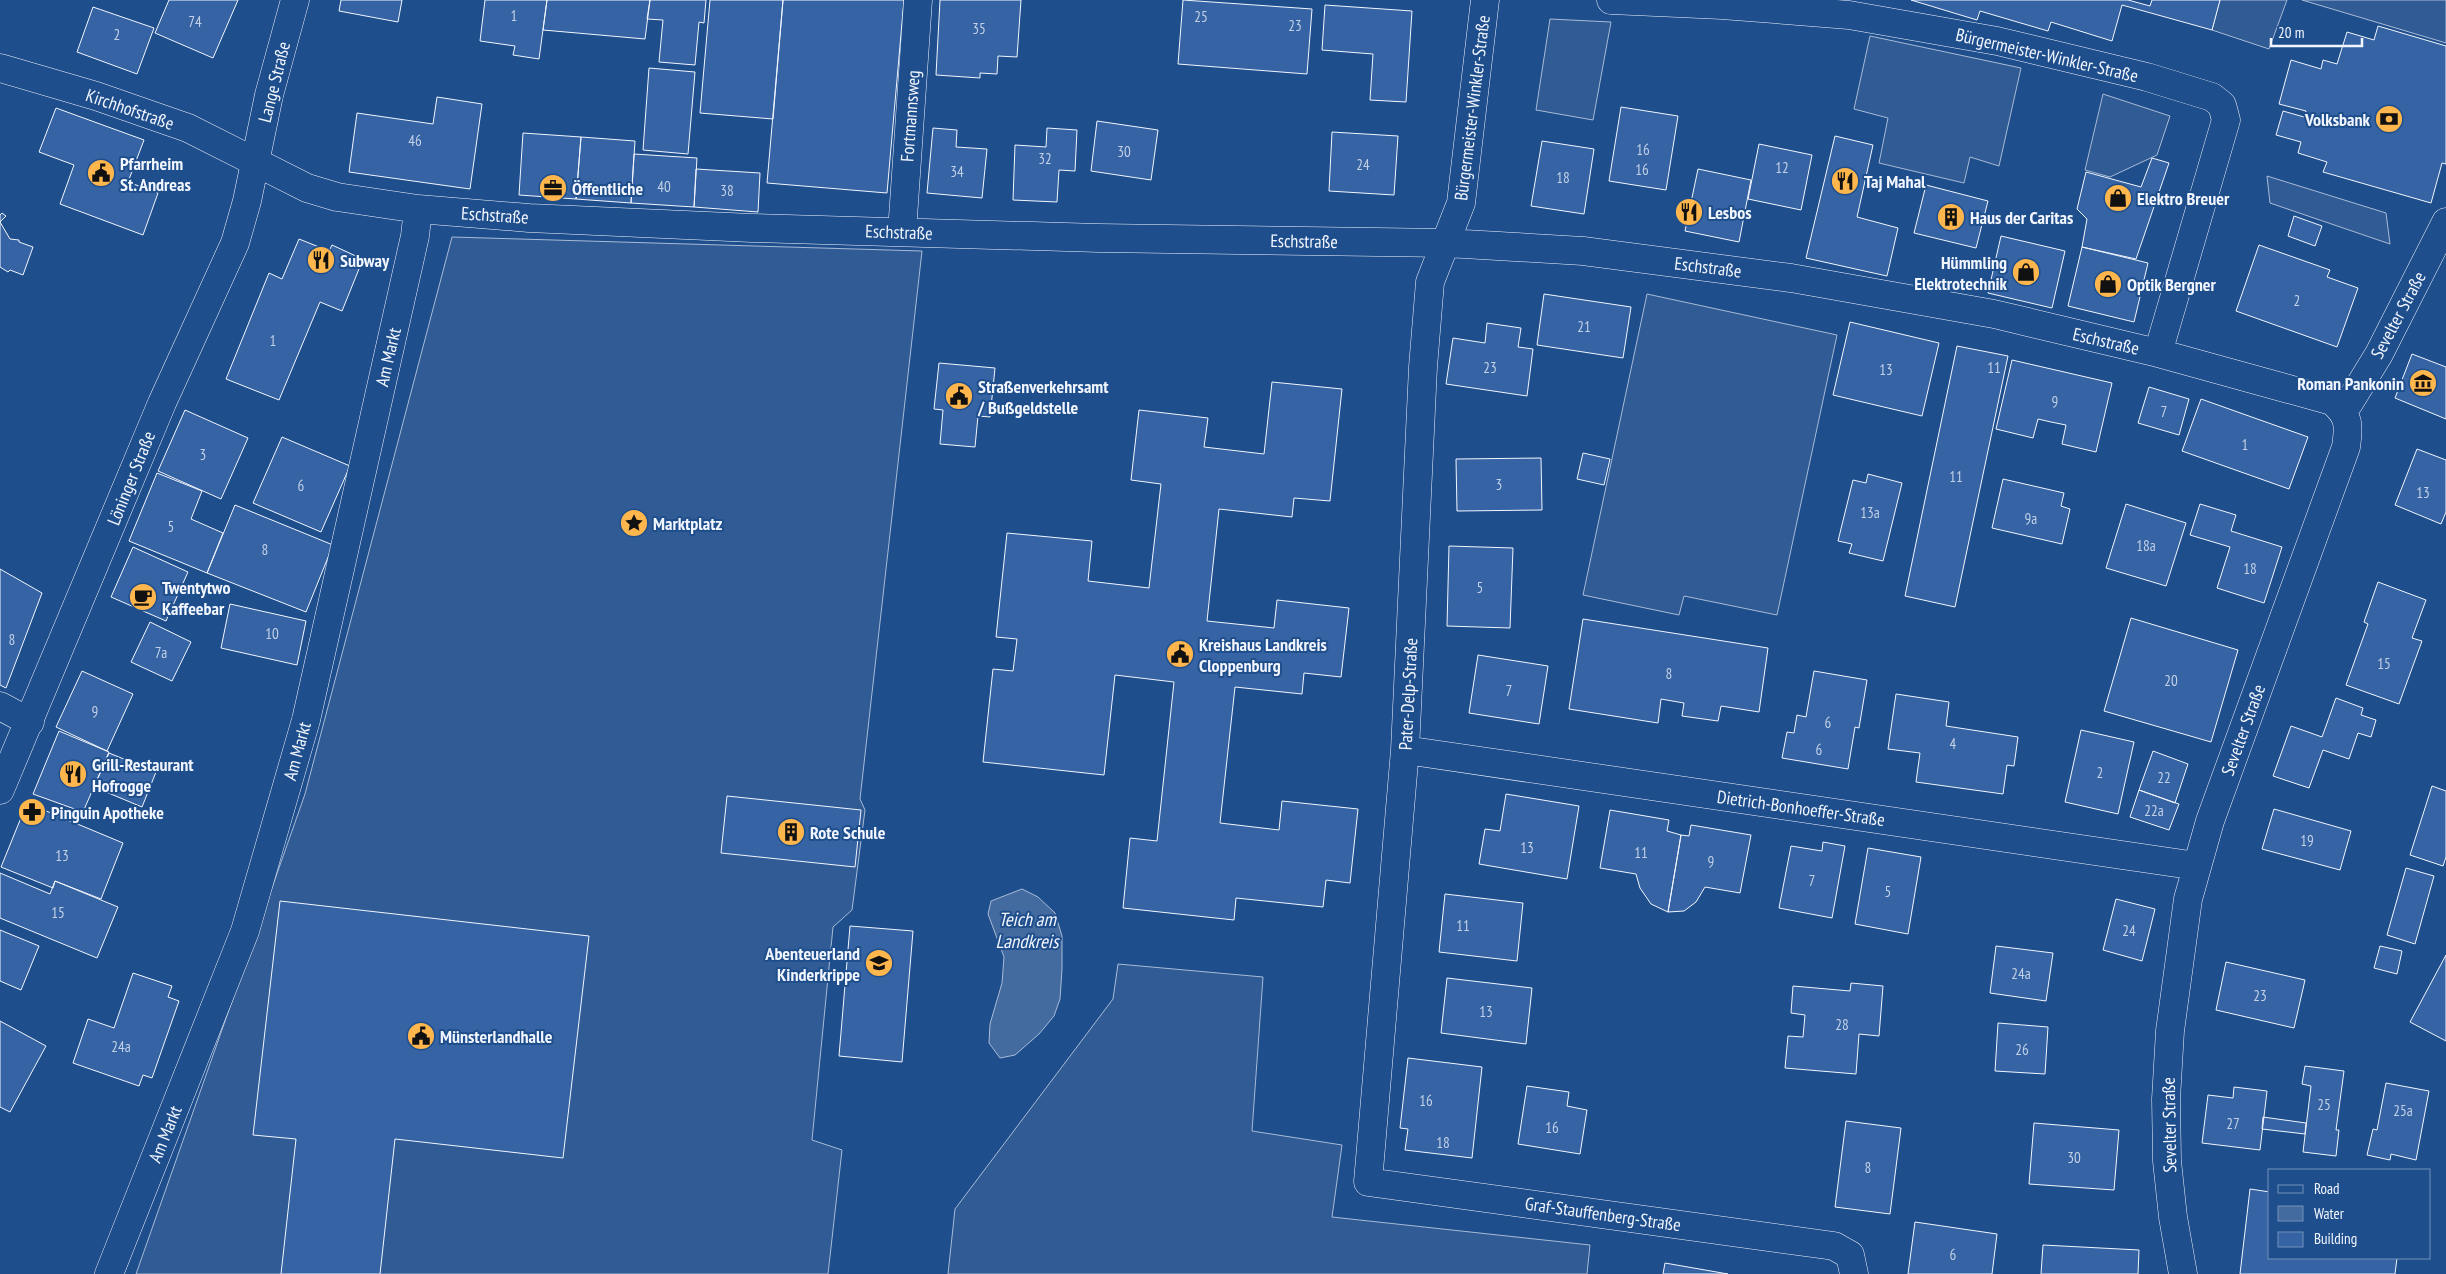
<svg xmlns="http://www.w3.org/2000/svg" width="2446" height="1274" viewBox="0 0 2446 1274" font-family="'PT Sans Narrow',sans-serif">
<rect width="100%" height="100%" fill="#1f4e8c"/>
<path fill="#305b95" stroke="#a8bbd7" d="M2220,0H2287L2269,49L2212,30Z
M2302,0H2446V43Z
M1550,19L1611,22L1593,120L1536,110Z
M1870,36L2021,68L1999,166L1970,157L1964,183L1879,163L1888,118L1854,109Z
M2103,94L2170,116L2157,155L2110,177L2085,170Z
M2267,176L2386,213L2390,244L2270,203Z
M452,237L922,251L860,799L865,810L852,910L833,927L812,1140L842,1150L828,1274H136L305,794Z
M1647,294L1837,335L1777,615L1684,596L1679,615L1583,595Z
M1118,964L1263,977L1252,1131L1342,1145L1332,1217L1590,1245L1587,1274H948L955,1209L1113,999Z"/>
<path fill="#446ba0" stroke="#a8bbd7" d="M1022,889L1038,897L1055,913L1062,936V969L1060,999L1054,1016L1039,1034L1015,1055L1000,1058L989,1043L990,1024L1002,983L1004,957L988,914L991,901Z"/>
<path fill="#3563a3" stroke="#f2f6ff" d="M169,0H238L213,58L155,33Z
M341,0H402L398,22L339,11Z
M485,0H547L539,59L513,55L515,46L480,41Z
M547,0H650L645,39L543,30Z
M650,0H706L704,23L699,22L695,65L659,62L663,20L647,19Z
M710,0H783L773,119L700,113Z
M783,0H904L887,193L767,183Z
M940,0H1021L1017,57L998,56L997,74L980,73V78L936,75Z
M1183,0L1312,9L1307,74L1178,64Z
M1911,0H2128L2150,6L2152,0H2220L2212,30L2122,5L2112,41L2051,22L2048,31L1980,11L1977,20Z
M1325,5L1412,11L1406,102L1370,100L1373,54L1322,50Z
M93,7L154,28L137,74L77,52Z
M2378,26L2446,46V164L2442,163L2431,203L2323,172L2327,162L2298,153L2301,142L2276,135L2283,111L2304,117L2306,111L2279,104L2291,60L2321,69L2323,60L2337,64L2347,32L2374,40Z
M649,68L695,72L688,154L643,150Z
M437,97L482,104L470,189L349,172L357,113L433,124Z
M1621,107L1678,116L1666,190L1609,181Z
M56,108L144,140L128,182L158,193L143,235L60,204L74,165L39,152Z
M1097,121L1158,130L1151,180L1091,171Z
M933,128L957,130L956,147L987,149L982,198L927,193Z
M1047,128L1077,130L1075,171L1059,170L1057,202L1013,200L1015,145L1046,147Z
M1332,132L1398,136L1394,195L1329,191Z
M523,133L581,137L576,199L519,195Z
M1835,136L1873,145L1857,217L1898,228L1887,276L1806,258Z
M581,137L635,141L631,203L576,199Z
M1542,141L1594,149L1584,214L1531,206Z
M1759,144L1812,155L1801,210L1748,199Z
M634,154L697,158L694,207L631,203Z
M2152,158L2169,163L2136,259L2082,247L2087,219L2077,209L2086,172L2141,187Z
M696,169L760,173L758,212L694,207Z
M1698,169L1751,180L1739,242L1685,231Z
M1926,185L1988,201L1976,248L1914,233Z
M2,213L6,216L0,222L10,239L19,240V242L33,247L23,275L10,270L8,272L0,267V215Z
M2294,216L2322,226L2315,246L2288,236Z
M2001,236L2065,251L2052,308L1988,293Z
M299,239L329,251L332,245L358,257L356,262L361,264L342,311L320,302L279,400L226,379L269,273L282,279Z
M2259,245L2330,270L2327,277L2358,288L2337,347L2236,311Z
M2082,247L2148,263L2134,322L2068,306Z
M1544,294L1631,307L1623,358L1537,345Z
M1850,322L1939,343L1922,416L1833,395Z
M1487,323L1521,328L1518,347L1533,349L1527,396L1446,384L1453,338L1485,343Z
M1957,346L2008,356L1955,607L1905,596Z
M2412,354L2446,367V419L2395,398Z
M2012,360L2112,383L2096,452L2062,444L2066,425L2051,422L2038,419L2033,438L1996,429Z
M939,363L995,368L990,417L978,416L975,447L940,444L943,410L934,409Z
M1272,382L1342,389L1330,501L1294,498L1292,517L1219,509L1207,621L1274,628L1277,600L1349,608L1341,677L1304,673L1302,694L1235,687L1220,823L1279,830L1282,801L1358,809L1350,883L1326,880L1323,907L1236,898L1234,920L1123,908L1130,838L1157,841L1174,682L1115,675L1104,775L983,762L993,669L1013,671L1017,639L996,637L1007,533L1092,541L1088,581L1149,588L1161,484L1131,480L1139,410L1208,418L1204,447L1264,454Z
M2149,387L2189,399L2179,435L2138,423Z
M2201,399L2308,437L2289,489L2182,451Z
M185,410L248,438L221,499L158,471Z
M282,437L350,466L321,532L253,503Z
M2417,449L2446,460V512L2441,524L2395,505Z
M1583,453L1610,459L1604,485L1577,479Z
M1541,458L1542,510L1457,511L1456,459Z
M157,473L202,491L191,519L223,533L207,573L129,541Z
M1868,474L1902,483L1883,561L1849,553L1852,544L1838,541L1853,480L1866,483Z
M2003,479L2064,493L2061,506L2070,509L2062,544L1992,528Z
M2126,504L2186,523L2166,586L2106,568Z
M2200,504L2236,515L2231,531L2282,547L2264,603L2217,588L2230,547L2190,535Z
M235,505L333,545L306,612L207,573Z
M1449,546L1513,548L1510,628L1447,626Z
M133,547L188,572L166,621L111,597Z
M0,569L42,593L6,688L0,685Z
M2378,582L2426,600L2412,638L2422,641L2399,704L2346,685L2368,624L2364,622Z
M230,604L306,621L297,665L221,648Z
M2131,618L2238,650L2211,742L2104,711Z
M1583,619L1768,648L1759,712L1721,706L1718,721L1682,716L1684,703L1661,699L1658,723L1569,709Z
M150,622L191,642L172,681L131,662Z
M1478,655L1548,666L1539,724L1469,713Z
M82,671L133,694L107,751L56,727Z
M1814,671L1867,680L1859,728L1855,727L1848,769L1782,758L1787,732L1794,733L1797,715L1806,717Z
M1896,694L1949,702L1946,726L2018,737L2014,766L2007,765L2003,794L1916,782L1920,753L1888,749Z
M2336,698L2363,708L2361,715L2376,720L2371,737L2358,733L2349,759L2323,750L2309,788L2273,776L2291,726L2322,737Z
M2081,730L2134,742L2118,814L2065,802Z
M59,731L109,752L83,812L33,794Z
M2153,751L2188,764L2175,803L2139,790Z
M109,753L156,772L142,807L94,787Z
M2432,786L2446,791V857L2443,866L2410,855Z
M2139,790L2179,804L2169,830L2130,817Z
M1506,794L1579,806L1567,879L1479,864L1485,829L1500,831Z
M727,796L861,810L855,867L721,853Z
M27,803L123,843L101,899L55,881L53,888L1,867Z
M2274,809L2351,831L2340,870L2262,849Z
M1610,810L1669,820L1667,831L1681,835L1668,912L1651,904L1640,888L1636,874L1600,868Z
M1691,825L1751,835L1740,893L1705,887L1696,902L1684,911L1668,912L1681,835L1689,836Z
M1823,842L1845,846L1832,918L1779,908L1791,846L1822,851Z
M1868,848L1921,857L1908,934L1855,924Z
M2406,868L2434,876L2415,944L2387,935Z
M0,873L50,894L55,881L118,907L97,958L0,918Z
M1445,894L1523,903L1517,961L1439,952Z
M2116,899L2155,909L2142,961L2103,950Z
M280,901L589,936L563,1158L395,1139L380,1274H281L296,1139L253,1135Z
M850,926L913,931L902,1062L839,1056Z
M0,930L39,946L21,990L0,981Z
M1996,946L2053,953L2046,1001L1990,993Z
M2380,946L2402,951L2397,974L2374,968Z
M2446,955V1041L2410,1022Z
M2226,962L2305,980L2294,1028L2216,1010Z
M133,973L172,986L168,997L179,1001L152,1078L143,1075L139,1086L73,1063L88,1019L114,1028Z
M1447,978L1532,988L1526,1044L1441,1033Z
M1851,983L1883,986L1879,1036L1859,1034L1856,1074L1785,1068L1788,1036L1803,1037L1805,1015L1791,1013L1793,986L1850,991Z
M0,1021L46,1046L10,1112L0,1107Z
M1998,1023L2048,1027L2045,1074L1995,1071Z
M1408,1058L1482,1067L1472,1158L1405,1150L1408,1129L1400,1128Z
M2305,1066L2344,1071L2336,1130H2339L2336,1156L2303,1152L2311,1086L2302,1084Z
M2386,1083L2429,1091L2416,1160L2391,1154L2390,1160L2367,1155L2373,1129L2377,1130Z
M1527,1086L1569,1092L1567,1106L1587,1110L1580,1154L1518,1144Z
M2234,1087L2267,1091L2260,1150L2202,1143L2208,1095L2233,1098Z
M2263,1117L2306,1123L2305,1134L2262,1129Z
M1846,1121L1901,1128L1890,1214L1835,1207Z
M2034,1123L2119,1130L2114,1190L2029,1184Z
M2250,1189L2270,1192V1258H2397L2395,1274H2240Z
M1915,1222L1997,1234L1992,1274H1908Z
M2043,1245L2139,1250L2138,1274H2041Z
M1665,1263L1728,1274H1663Z"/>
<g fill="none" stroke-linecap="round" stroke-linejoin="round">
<defs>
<path id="minor" d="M1485,0L1461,203L1430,282L1423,367L1405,750L1368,1182L1834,1246L1850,1255L1854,1274
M1611,0L1722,5L1849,15L1997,41L2147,77L2212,97L2222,105L2226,120L2158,353
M0,68L96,96L188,128L307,188L337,197L418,209L529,218L752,228L1099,238L1447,243L1583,251L1791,278L1994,314L2158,353L2332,401C2350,416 2349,426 2346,447L2210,821L2188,899L2170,1031L2166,1099L2167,1161L2173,1217L2183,1274
M902,232L918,0
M2342,409L2349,403L2379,354L2446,222
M0,706L30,722
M1405,750L2197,866
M0,790L162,403L235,243L247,201L269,95L295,0
M109,1274L245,931L306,720L415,236L418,209"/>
</defs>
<use href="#minor" stroke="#f2f6ff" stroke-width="29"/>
<use href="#minor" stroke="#1f4e8c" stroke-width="28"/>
</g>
<defs>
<symbol id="bank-disc" viewBox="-11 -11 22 22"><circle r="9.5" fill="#ffb74d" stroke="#1f4e8c"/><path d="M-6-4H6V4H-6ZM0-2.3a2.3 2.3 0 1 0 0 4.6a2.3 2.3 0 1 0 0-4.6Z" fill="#111"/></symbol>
<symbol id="civic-disc" viewBox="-11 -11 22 22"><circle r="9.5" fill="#ffb74d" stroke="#1f4e8c"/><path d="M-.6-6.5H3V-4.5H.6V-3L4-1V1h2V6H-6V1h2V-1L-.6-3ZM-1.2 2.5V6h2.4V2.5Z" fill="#111"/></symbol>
<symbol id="restaurant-disc" viewBox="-11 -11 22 22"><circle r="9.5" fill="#ffb74d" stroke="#1f4e8c"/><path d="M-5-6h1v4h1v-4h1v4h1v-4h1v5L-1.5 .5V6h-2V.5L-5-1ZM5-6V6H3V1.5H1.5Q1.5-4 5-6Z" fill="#111"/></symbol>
<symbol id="office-disc" viewBox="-11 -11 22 22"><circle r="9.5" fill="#ffb74d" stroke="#1f4e8c"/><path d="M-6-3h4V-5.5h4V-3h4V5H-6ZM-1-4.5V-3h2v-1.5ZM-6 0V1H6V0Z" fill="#111"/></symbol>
<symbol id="shop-disc" viewBox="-11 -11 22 22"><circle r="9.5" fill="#ffb74d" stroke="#1f4e8c"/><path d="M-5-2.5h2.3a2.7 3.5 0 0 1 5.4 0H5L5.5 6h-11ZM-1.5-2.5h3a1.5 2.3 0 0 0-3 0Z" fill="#111"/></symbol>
<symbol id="building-disc" viewBox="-11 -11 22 22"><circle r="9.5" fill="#ffb74d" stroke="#1f4e8c"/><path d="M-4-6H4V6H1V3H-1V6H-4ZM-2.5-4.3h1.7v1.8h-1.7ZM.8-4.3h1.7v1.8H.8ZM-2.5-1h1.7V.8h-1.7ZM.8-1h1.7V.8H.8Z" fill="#111"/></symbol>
<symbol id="museum-disc" viewBox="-11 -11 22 22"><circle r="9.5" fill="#ffb74d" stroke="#1f4e8c"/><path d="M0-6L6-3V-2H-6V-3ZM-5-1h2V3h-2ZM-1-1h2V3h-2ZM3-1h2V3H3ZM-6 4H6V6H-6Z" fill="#111"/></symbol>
<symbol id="sight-disc" viewBox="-11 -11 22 22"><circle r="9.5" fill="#ffb74d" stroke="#1f4e8c"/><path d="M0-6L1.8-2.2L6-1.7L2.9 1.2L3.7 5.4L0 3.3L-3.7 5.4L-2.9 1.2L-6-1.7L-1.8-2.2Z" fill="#111"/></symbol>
<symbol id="cafe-disc" viewBox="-11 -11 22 22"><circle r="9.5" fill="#ffb74d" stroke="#1f4e8c"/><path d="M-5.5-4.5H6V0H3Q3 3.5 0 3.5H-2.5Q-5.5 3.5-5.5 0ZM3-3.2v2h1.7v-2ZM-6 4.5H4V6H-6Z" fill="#111"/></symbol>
<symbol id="pharmacy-disc" viewBox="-11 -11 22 22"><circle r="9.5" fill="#ffb74d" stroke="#1f4e8c"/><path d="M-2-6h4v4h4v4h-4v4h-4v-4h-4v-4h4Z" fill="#111"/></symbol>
<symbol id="school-disc" viewBox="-11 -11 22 22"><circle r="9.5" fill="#ffb74d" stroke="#1f4e8c"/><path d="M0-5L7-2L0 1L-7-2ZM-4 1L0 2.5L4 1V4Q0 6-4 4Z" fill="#111"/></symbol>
</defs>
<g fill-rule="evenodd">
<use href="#bank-disc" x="2373" y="103" width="32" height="32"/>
<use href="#civic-disc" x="85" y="157" width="32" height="32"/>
<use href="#restaurant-disc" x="1829" y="165" width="32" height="32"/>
<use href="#office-disc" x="537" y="172" width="32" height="32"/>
<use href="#shop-disc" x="2102" y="182" width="32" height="32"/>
<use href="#restaurant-disc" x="1673" y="196" width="32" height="32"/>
<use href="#building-disc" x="1935" y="201" width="32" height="32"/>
<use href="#restaurant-disc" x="305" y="244" width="32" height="32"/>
<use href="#shop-disc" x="2010" y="256" width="32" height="32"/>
<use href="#shop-disc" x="2092" y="268" width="32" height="32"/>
<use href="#museum-disc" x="2407" y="367" width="32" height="32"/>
<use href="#civic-disc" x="943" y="380" width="32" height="32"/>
<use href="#sight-disc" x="618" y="507" width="32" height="32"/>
<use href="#cafe-disc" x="127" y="581" width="32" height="32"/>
<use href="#civic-disc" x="1164" y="638" width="32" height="32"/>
<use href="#restaurant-disc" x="57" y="758" width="32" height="32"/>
<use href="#pharmacy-disc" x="16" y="796" width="32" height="32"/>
<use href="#building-disc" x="775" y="816" width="32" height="32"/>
<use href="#school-disc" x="863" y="947" width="32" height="32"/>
<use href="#civic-disc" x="405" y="1020" width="32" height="32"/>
</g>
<g text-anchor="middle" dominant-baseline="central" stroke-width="4" stroke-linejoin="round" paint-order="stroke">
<g font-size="15" fill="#c3d1e8">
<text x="514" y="15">1</text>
<text x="1201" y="16">25</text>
<text x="195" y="21">74</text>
<text x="1295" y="25">23</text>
<text x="979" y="28">35</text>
<text x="117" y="34">2</text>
<text x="415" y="140">46</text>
<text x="1643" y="149">16</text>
<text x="1124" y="151">30</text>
<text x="1045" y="158">32</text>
<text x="1363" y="164">24</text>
<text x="1782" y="167">12</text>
<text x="1642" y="169">16</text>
<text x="957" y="171">34</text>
<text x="1563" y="177">18</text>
<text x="664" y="186">40</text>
<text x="727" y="190">38</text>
<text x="2297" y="300">2</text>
<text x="1584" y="326">21</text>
<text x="273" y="340">1</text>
<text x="1490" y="367">23</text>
<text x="1994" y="367">11</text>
<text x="1886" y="369">13</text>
<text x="2055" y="401">9</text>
<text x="2164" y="411">7</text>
<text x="2245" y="444">1</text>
<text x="203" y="454">3</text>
<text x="1956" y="476">11</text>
<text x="1499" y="484">3</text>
<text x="301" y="485">6</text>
<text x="2423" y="492">13</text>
<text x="1870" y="512">13a</text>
<text x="2031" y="518">9a</text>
<text x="171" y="526">5</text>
<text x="2146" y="545">18a</text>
<text x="265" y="549">8</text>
<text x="2250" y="568">18</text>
<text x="1480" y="587">5</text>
<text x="272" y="633">10</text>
<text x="12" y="639">8</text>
<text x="161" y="652">7a</text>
<text x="2384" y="663">15</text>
<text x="1669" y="673">8</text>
<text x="2171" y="680">20</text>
<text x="1509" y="690">7</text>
<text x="95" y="711">9</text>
<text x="1828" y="722">6</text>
<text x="1953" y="743">4</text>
<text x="1819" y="749">6</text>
<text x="2100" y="772">2</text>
<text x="2164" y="777">22</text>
<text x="2154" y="810">22a</text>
<text x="2307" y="840">19</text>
<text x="1527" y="847">13</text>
<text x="1641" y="852">11</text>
<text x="62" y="855">13</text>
<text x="1711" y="861">9</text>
<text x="1812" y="880">7</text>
<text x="1888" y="891">5</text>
<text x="58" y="912">15</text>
<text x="1463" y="925">11</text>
<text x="2129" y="930">24</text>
<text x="2021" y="973">24a</text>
<text x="2260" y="995">23</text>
<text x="1486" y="1011">13</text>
<text x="1842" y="1024">28</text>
<text x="121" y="1046">24a</text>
<text x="2022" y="1049">26</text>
<text x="1426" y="1100">16</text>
<text x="2324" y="1104">25</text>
<text x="2403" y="1110">25a</text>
<text x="2233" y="1123">27</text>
<text x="1552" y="1127">16</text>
<text x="1443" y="1142">18</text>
<text x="2074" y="1157">30</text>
<text x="1868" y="1167">8</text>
<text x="1953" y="1254">6</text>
</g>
<g font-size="18" fill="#f2f6ff" stroke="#1f4e8c">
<text transform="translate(2047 55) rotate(13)">Bürgermeister-Winkler-Straße</text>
<text transform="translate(274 82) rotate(-76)">Lange Straße</text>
<text transform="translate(1472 108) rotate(-83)">Bürgermeister-Winkler-Straße</text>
<text transform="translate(130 109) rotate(19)">Kirchhofstraße</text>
<text transform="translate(910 116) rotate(-86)">Fortmannsweg</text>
<text transform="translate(495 215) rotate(4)">Eschstraße</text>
<text transform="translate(899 232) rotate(2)">Eschstraße</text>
<text transform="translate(1304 241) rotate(1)">Eschstraße</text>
<text transform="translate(1708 267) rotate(7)">Eschstraße</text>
<text transform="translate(2398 315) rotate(-62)">Sevelter Straße</text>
<text transform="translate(2106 341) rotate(13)">Eschstraße</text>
<text transform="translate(388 357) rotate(-77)">Am Markt</text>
<text transform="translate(131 478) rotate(-68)">Löninger Straße</text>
<text transform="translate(1408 694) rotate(-87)">Pater-Delp-Straße</text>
<text transform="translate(2243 730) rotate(-70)">Sevelter Straße</text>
<text transform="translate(297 751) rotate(-75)">Am Markt</text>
<text transform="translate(1801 808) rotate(8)">Dietrich-Bonhoeffer-Straße</text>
<text transform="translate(2169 1125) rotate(-91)">Sevelter Straße</text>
<text transform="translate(165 1134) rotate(-68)">Am Markt</text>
<text transform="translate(1603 1214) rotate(8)">Graf-Stauffenberg-Straße</text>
</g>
<g font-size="18" font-weight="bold" fill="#f2f6ff" stroke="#1f4e8c" text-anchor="start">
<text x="2370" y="119" text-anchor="end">Volksbank</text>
<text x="120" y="163">Pfarrheim<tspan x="120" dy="21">St. Andreas</tspan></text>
<text x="1864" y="181">Taj Mahal</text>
<text x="572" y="188">Öffentliche</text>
<text x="2137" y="198">Elektro Breuer</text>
<text x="1708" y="212">Lesbos</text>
<text x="1970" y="217">Haus der Caritas</text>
<text x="340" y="260">Subway</text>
<text x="2007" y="262" text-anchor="end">Hümmling<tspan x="2007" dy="21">Elektrotechnik</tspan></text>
<text x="2127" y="284">Optik Bergner</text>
<text x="2404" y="383" text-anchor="end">Roman Pankonin</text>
<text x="978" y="386">Straßenverkehrsamt<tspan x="978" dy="21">/ Bußgeldstelle</tspan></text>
<text x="653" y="523">Marktplatz</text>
<text x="162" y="587">Twentytwo<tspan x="162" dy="21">Kaffeebar</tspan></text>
<text x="1199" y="644">Kreishaus Landkreis<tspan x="1199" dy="21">Cloppenburg</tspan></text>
<text x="92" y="764">Grill-Restaurant<tspan x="92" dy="21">Hofrogge</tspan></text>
<text x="51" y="812">Pinguin Apotheke</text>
<text x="810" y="832">Rote Schule</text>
<text x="860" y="953" text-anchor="end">Abenteuerland<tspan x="860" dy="21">Kinderkrippe</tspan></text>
<text x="440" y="1036">Münsterlandhalle</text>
</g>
<g font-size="19" font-style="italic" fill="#f2f6ff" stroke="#1f4e8c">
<text x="1027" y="919">Teich am<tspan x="1027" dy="22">Landkreis</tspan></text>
</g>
</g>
<rect x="2268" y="1169" width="162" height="90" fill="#1f4e8c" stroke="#7391ba"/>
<rect x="2278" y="1185" width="25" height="8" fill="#1f4e8c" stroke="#7391ba"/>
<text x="2314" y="1194" font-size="15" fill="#f2f6ff">Road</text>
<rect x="2278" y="1206" width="25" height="15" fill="#446ba0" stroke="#7391ba"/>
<text x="2314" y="1219" font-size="15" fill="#f2f6ff">Water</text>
<rect x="2278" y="1232" width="25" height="15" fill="#3563a3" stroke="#7391ba"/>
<text x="2314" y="1244" font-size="15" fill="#f2f6ff">Building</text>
<path d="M2271 38v8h91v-8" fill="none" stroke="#f2f6ff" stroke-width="2.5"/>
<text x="2278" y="38" font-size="15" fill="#f2f6ff" stroke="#1f4e8c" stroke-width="4" paint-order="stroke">20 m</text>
</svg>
